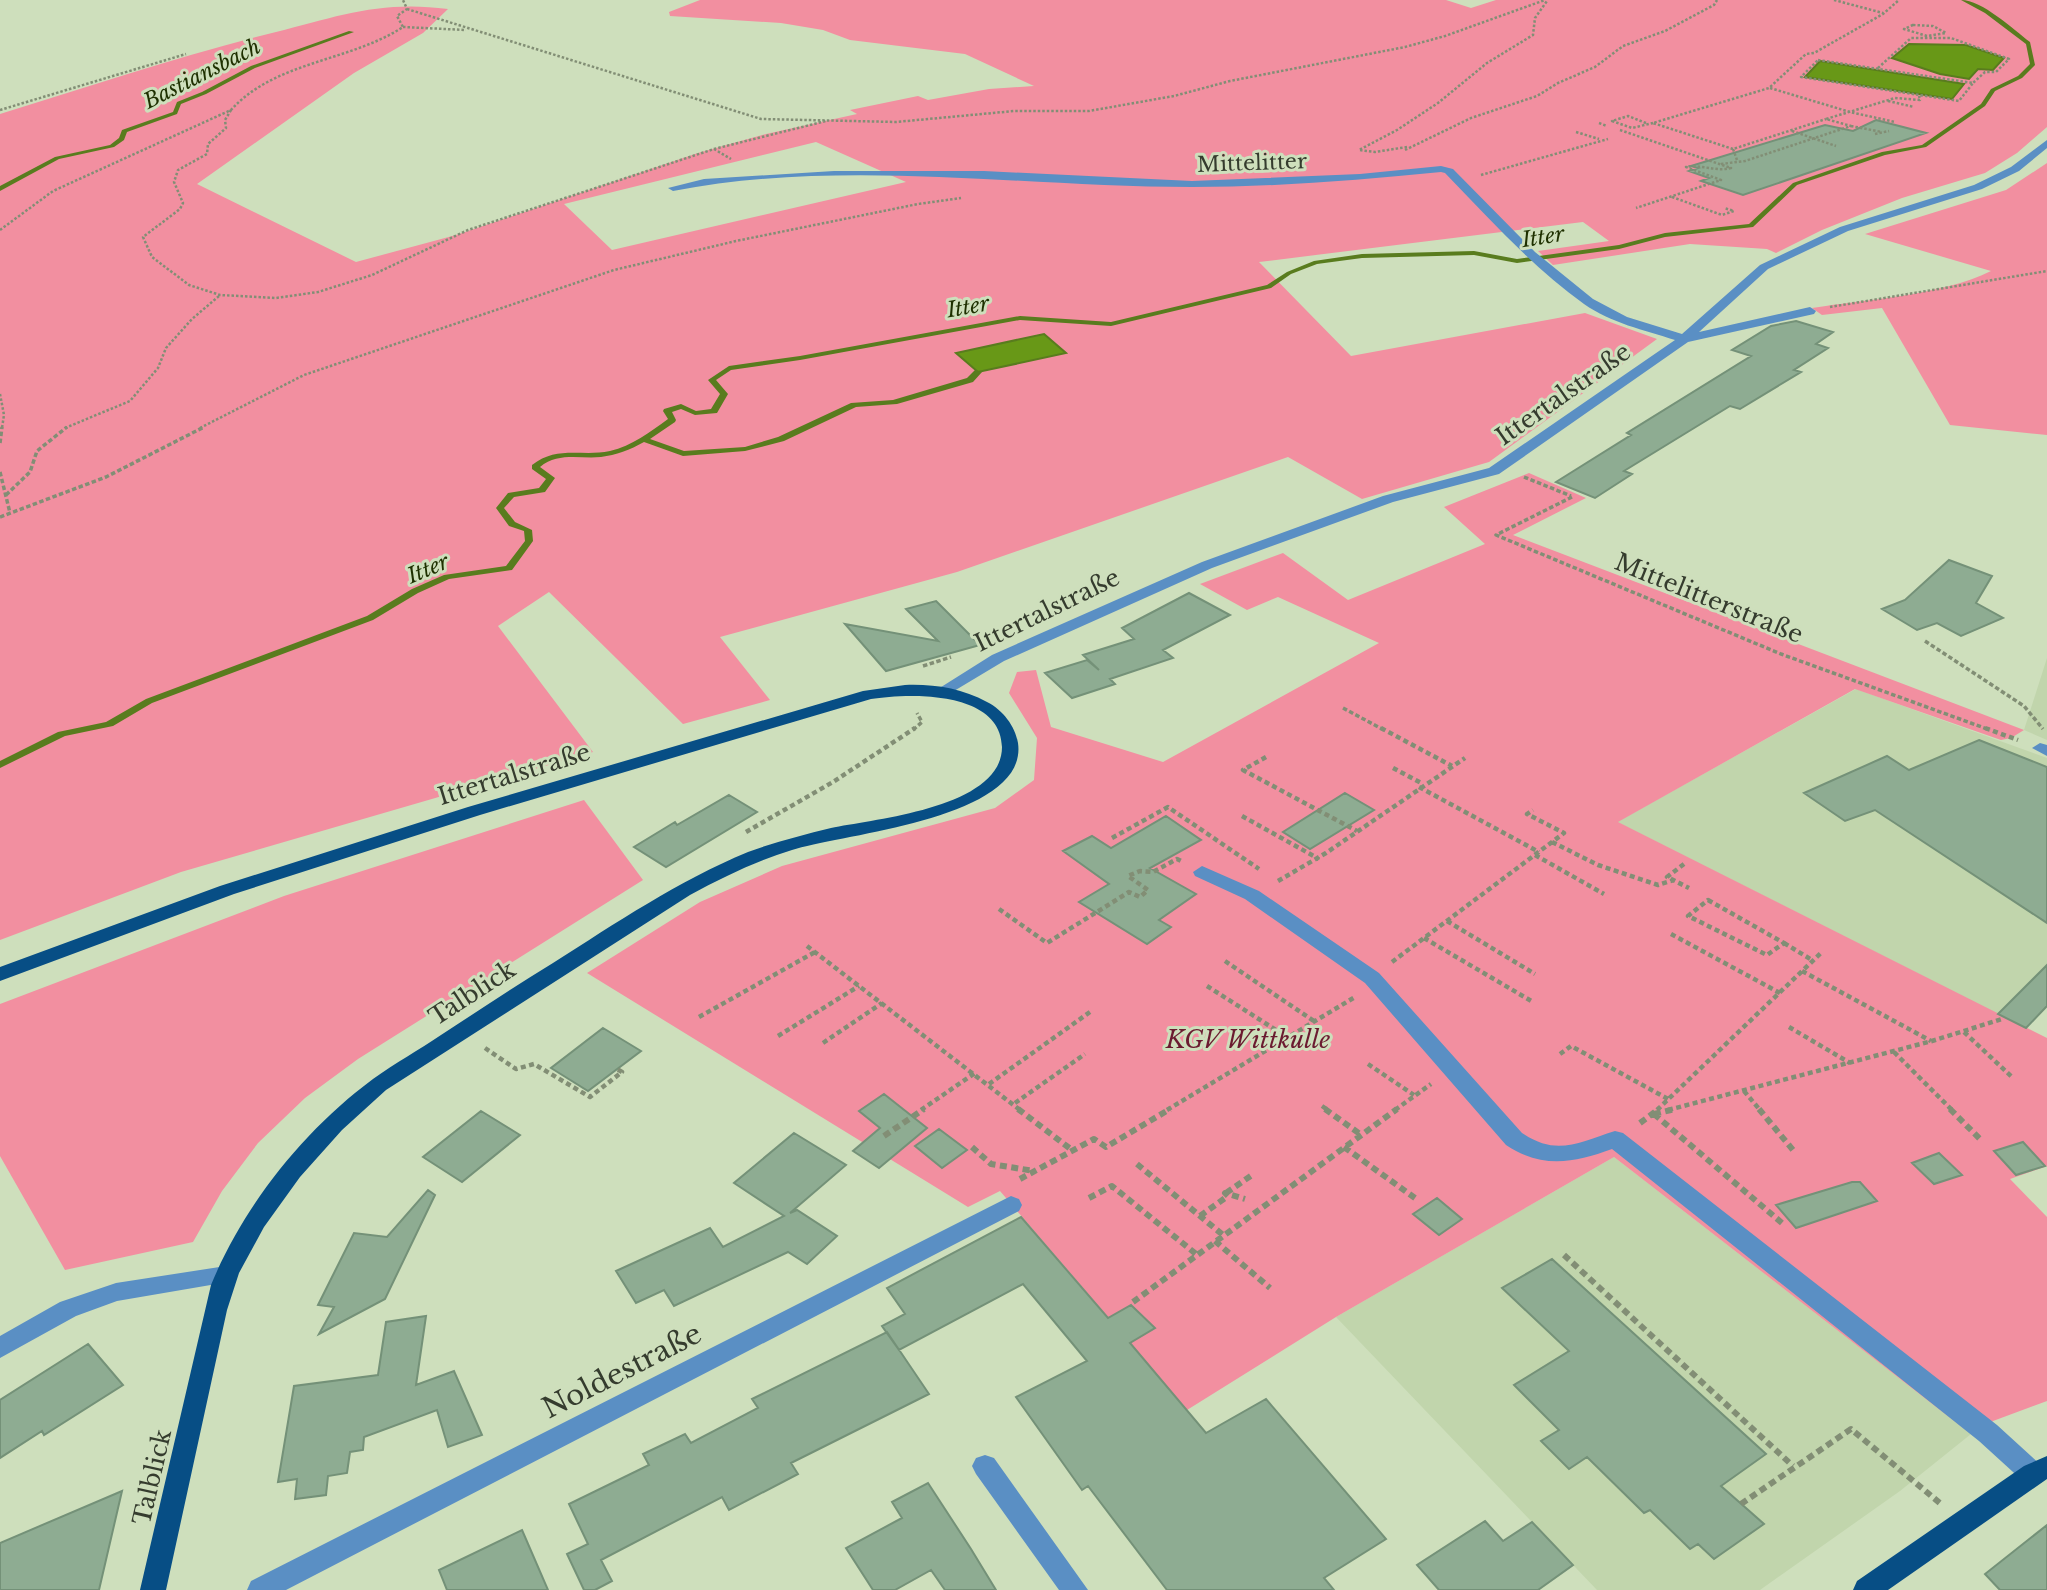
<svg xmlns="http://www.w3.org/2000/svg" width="2047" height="1590" viewBox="0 0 2047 1590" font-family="'Libre Baskerville',serif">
<rect width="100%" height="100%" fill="#cedfbc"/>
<path fill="#c1d5ac" d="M2047,658V740L2024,730Z
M1856,689L2047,758V1007L2026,1028L1617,822Z
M1614,1157L1971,1434L1900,1491L1760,1590H1597L1336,1317Z"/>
<path fill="#f28fa0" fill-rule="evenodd" d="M700,0H1446L1471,8L1496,0H2047V127L2017,153L1985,173L1902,198L1822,230L1776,253L1767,249L1690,244L1553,265L1538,251L1609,241L1583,222L1259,262L1351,356L1585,313L1657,339L1489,462L1362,499L1288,457L957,572L720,637L770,700L683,724L549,592L498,626L593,752L181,872L0,940V114C92,86 183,55 276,32C338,16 382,0 448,9L423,33L354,73L197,184L356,262L456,235L698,153L766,134L857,114L850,110L918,96L928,100L989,89L1034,86L965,54L850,40L823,30L781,23L670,16L669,12ZM816,142L906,182L612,250L564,204Z
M2047,163V435L1950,425L1882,308L1822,315L1812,308C1868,299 1940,296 1991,271L1865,234L2006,190Z
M1529,473L1586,498L1513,535L2024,730L2011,738L2001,740L1855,689L1618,822L2047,1038V1166L2010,1179L2047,1217V1401L1993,1421L1971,1434L1614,1157L1336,1317L1187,1410L1000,1191L968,1207L587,973L700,902L782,866L995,808L1034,780L1037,738L1009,693L1017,672L1036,670L1051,727L1163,762L1379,643L1278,597L1247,610L1200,584L1283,553L1348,600L1485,544L1444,507Z
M584,800L643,880L358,1059L305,1098L258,1143L222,1191L193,1242L65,1270L0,1156V1004L284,896Z"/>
<path fill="#689817" stroke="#597c1e" stroke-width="2" d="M1909,44L1966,45L2004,58L1993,70L1978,69L1969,79L1940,74L1892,58Z
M1820,61L1964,84L1952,99L1805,77Z
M1044,334L1066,353L978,372L956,353Z"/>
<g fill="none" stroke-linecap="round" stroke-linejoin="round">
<path fill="#597c1e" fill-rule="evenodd" d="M1961,0C1982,0 2013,29 2030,42L2035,65L2022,78L1995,91L1985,106L1926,147L1885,155L1797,185L1753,227L1665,237L1619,249L1517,263L1474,255L1362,258L1317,264L1291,274L1271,288L1111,326L1020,320L800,360L731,370L716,380L728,394L717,413L695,415L681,409L672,412L676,420L675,422L650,439L684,451L745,447L778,437L851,403L893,400L967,378L975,370L982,372L973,382L897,404L856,407L784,441L745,451L683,456L644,442C630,450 616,455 601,457C579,459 558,452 540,467L555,478L545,492L514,497L504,508L515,522L532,530L533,541L512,570L449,579L418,593L373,620L152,703L113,726L65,736L0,768V761L58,732L106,722L146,699L367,616L412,589L444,575L506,566L525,541L524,531L509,526L496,508L508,493L539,488L546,479L532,469V465C557,445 582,457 610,451C632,446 650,432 668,419L663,411L664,409L681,404L696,411L711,409L720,394L708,380L729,366L800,356L1020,316L1111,322L1267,285L1287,272L1314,261L1362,254L1474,251L1517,259L1619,245L1665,233L1749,224L1793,183L1882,152L1922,145L1981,104L1991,89L2018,76L2030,64L2026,44L1985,13Z
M349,31L354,32L255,68L206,94L181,104L177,114L127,132L124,140L114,147L59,159L0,191V186L55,157L110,145L119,138L122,130L173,112L177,102L202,92L251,66Z"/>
</g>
<path fill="#8eac92" stroke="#749178" stroke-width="2" d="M1876,120L1926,133L1743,195L1701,181L1709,178L1689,171L1698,168L1691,166L1825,125L1853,131Z
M1796,321L1833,332L1816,344L1828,348L1794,370L1801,372L1740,409L1730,406L1624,471L1632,474L1595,498L1556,482L1631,435L1627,433L1751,356L1732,350L1771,326Z
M1949,560L1992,576L1976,603L2003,618L1961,636L1937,623L1917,630L1882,609L1905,600Z
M1189,593L1230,615L1163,650L1173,658L1110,679L1115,684L1072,698L1045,673L1087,660L1099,670L1083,655L1134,639L1122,628Z
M936,601L980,645L886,671L845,624L938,641L906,609Z
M1979,740L2047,767V923L1875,810L1845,821L1804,793L1887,756L1909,770Z
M1345,793L1374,810L1310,849L1283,832Z
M729,795L757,812L666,867L634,847L675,822L677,825Z
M1166,816L1201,840L1150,868L1196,894L1159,920L1171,927L1147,944L1079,902L1109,884L1063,851L1092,836L1111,848Z
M2047,965V1006L2026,1028L1998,1014Z
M603,1028L641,1051L588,1091L551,1068Z
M884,1094L927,1128L879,1168L853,1151L880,1128L859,1111Z
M481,1111L520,1135L462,1182L423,1157Z
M939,1129L967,1150L942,1168L915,1146Z
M794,1133L846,1165L790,1213L797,1210L837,1236L807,1264L788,1252L674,1306L664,1290L636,1303L616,1271L710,1228L723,1247L784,1216L734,1183Z
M2023,1142L2045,1166L2016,1175L1994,1151Z
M1939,1153L1962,1175L1934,1184L1912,1163Z
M1852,1182H1860L1877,1201L1796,1228L1776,1205Z
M428,1190L435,1195L385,1299L319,1334L334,1307L318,1305L354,1233L387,1237Z
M1437,1198L1462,1219L1439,1235L1413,1214Z
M1021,1217L1108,1318L1131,1305L1155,1328L1130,1343L1206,1433L1266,1399L1386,1539L1324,1578L1334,1590H1167L1088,1486L1082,1490L1016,1397L1087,1361L1023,1284L899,1350L882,1326L905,1314L887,1288Z
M1552,1259L1766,1454L1721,1486L1764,1524L1714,1559L1698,1544L1690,1549L1650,1510L1644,1513L1587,1457L1569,1469L1541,1441L1559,1430L1514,1385L1569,1351L1502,1288Z
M426,1316L416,1385L454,1371L482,1435L448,1447L437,1410L364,1437L363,1450L350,1452L347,1473L328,1476L326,1495L295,1499L297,1479L278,1482L294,1386L378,1375L386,1322Z
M887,1332L929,1394L791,1463L798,1474L729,1510L722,1497L601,1560L612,1581L595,1590H584L567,1554L588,1544L569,1504L649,1465L643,1454L685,1434L691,1443L758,1408L752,1399Z
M88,1344L123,1385L44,1435L42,1431L0,1458V1400Z
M928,1483L971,1549L996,1590H945L931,1570L895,1590H873L846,1548L902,1518L892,1502Z
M122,1491L99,1590H0V1543Z
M1485,1521L1503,1541L1532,1522L1573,1565L1538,1590H1439L1417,1565Z
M2047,1525V1590H2000L1985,1574Z
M522,1530L548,1590H447L439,1570Z"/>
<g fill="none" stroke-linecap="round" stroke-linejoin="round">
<path stroke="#828e75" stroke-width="2.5" stroke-dasharray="2.5 2" stroke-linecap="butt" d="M1834,0L1883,13
M407,9L761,119L896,122L1014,111H1089L1174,96L1230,81L1405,47L1445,36L1545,0
M1913,25L1933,26L1946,33L1927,36L1904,29Z
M403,27L466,30
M1818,60L1973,83L1959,101L1801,77Z
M1878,68L1911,38H1951L2009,59L1996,72H1985L1973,83
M1770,88L1850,112L1895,122
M1888,101L1914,107
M0,110L186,54
M231,110L225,120L226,128L208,144L207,154L178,170L174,182L183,203L180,209L143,237L152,257L189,285L220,295L276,298L318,292L372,275L468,230L714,149L826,121
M1599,123L1607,126
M1646,123L1628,116L1612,121L1632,128L1653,123
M1851,126L1882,132
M1620,130L1731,168C1715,172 1701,164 1686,167L1721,180L1636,208
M1792,131L1836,146
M1576,132L1599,139
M1875,134L1889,131
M1407,147L1375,152L1359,150L1397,130L1438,103L1487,63L1533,35L1535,18L1547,1
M714,149L731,159
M1733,149L1653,123L1769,88L1806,54L1814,53L1883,14L1899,0
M1405,150L1471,118L1537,96L1558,83L1595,67L1623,46L1665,31L1714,5L1717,0
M1737,160L1733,149L1826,119
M1721,164L1745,161L1851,126L1826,119L1895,98L1920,100L1919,96
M1481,175L1608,139
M1672,197L1722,215L1734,211L1724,208
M0,230L53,191L231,110C275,61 349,62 403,27L397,16L407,9L403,0
M1830,307L2047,271
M0,394L4,415L2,428
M65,428L130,401L158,368L166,348L192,319L219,296
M200,428L304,375L614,270L736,241L918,204L961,198"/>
<path stroke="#828e75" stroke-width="3.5" stroke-dasharray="4.5 2.5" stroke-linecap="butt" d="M0,443L2,427
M0,472L10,513
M1524,477L1571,496
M6,495L30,472L37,451L67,427
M1572,497L1496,535L1781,654L1990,730
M0,517L106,477L204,427
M1925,641L2024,706L2043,729
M923,666L951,657
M1343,708L1384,730
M913,730L922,722L917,713"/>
<path stroke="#828e75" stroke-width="4.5" stroke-dasharray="5 3.5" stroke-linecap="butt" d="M1381,728L1452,766
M1985,728L2018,740
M1266,757L1243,770L1357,831
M1393,768L1423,784
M1419,787L1539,852
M1242,816L1319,859
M746,832L833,782L915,728
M1112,838L1168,807L1259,869
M1552,842L1598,865L1658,885L1674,880
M1535,855L1604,894
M1684,864L1667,877L1689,888
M1278,881L1326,853L1465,758
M1708,900L1784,943L1767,955L1688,916Z
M999,909L1047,943L1129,892L1140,897L1148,890L1128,876L1140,871L1153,872L1177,859L1183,862
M1447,921L1535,974
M1671,934L1780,993
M1424,938L1533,1002
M1784,943L1812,960
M807,946L1020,1110
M1225,961L1314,1021
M1392,962L1564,833L1527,814L1533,810
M1802,971L1931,1041
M1207,986L1287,1037
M699,1017L815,952
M1789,1027L1850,1063
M1964,1032L2013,1078
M778,1036L859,986
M823,1043L882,1003
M485,1048L516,1069L534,1064L590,1097L622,1072L617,1069
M1894,1052L1952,1110
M1560,1054L1571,1046L1670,1100
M1368,1064L1414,1095
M989,1084L1090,1012
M1744,1091L1760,1110
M1015,1103L1085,1054
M1322,1106L1328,1110
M921,1110L975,1073
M1167,1110L1355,997
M1395,1110L1431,1084
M1657,1110L1822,952
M1668,1110L1932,1041L2002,1019"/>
<path stroke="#828e75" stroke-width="6" stroke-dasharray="7 4.5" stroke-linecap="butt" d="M1018,1109L1072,1150
M1325,1109L1360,1134
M1759,1109L1793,1150
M1950,1109L1982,1141
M1654,1114L1675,1109
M1654,1114L1782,1223
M1640,1123L1659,1109
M884,1136L924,1109
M972,1147L991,1164L1034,1171
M1344,1147L1415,1198
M1137,1164L1223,1235
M1020,1179L1094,1139L1106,1147L1170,1109
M1226,1193L1252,1175
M1089,1198L1112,1186L1196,1254
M1200,1216L1228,1196L1225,1193L1245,1199
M1215,1241L1270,1288
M1564,1255L1793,1466
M1133,1302L1397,1109
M1741,1504L1851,1429L1941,1504"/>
<path fill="#5a8fc4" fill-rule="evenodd" d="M2047,140V148L2019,171L1982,189L1848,231L1768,269L1699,332L1810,307L1816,311L1814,314L1688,342L1499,474L1393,502L1212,568L1004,661L944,697L936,692L938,689L992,655L1202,562L1383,496L1489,468L1675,340C1644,330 1611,323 1584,304C1532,267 1489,218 1445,173L1441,172C1359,180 1275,187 1192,187C1020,187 844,158 673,191L668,188L704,179L834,171H984L1192,181L1360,174L1441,166L1453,169L1535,252L1593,299L1627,317L1682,334L1760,265L1840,227L1974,185L2011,167Z
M2040,743L2047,745V756L2032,748Z
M1202,866L1259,891L1379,973L1522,1133C1557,1157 1579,1142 1615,1131L1623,1133L1997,1425L2042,1466L2046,1474L2042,1482L2033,1485L2024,1482L1979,1441L1612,1149C1574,1163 1542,1169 1506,1145L1365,983L1245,899L1195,876L1193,872Z
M1011,1196L1019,1199L1022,1205L1019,1211L286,1590H247L251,1581Z
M226,1266L234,1269L238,1275L234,1281L117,1301L76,1316L0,1358V1336L60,1302L116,1283Z
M985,1455L994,1458L1088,1590H1059L976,1474L972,1466L976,1458Z"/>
<path fill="#074e85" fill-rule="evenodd" d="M905,685C934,684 961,688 987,702C1003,710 1015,726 1018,743C1029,819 841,834 792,850C756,861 723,877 690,895L386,1090L342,1130L300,1177L264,1227L239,1273L227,1310L166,1590H140L211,1285C244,1205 304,1130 373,1079C395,1063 419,1050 441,1035C478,1011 515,986 553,963C616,923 678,881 748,852C775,842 803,835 831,828C874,819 1002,808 1002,747C1001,690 908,693 871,699L480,815L234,894L0,981V967L220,886L468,807L863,691Z
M2047,1456V1479L1888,1590H1853L1857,1581L2024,1466Z"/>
</g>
<g text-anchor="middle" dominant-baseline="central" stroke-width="6" stroke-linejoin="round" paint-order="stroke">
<g font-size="21" font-style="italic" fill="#1e3000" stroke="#cedfbc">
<text transform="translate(202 74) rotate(-27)">Bastiansbach</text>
<text transform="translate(1543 237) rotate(-9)">Itter</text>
<text transform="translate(968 307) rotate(-10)">Itter</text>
<text transform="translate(428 569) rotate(-23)">Itter</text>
</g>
<g font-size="21" fill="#353c2e" stroke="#cedfbc">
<text transform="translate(1252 163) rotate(-2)">Mittelitter</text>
</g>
<g font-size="24" fill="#353c2e" stroke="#cedfbc">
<text transform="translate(1563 394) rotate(-35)">Ittertalstraße</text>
<text transform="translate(1709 598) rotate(22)">Mittelitterstraße</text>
<text transform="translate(1047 610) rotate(-26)">Ittertalstraße</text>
<text transform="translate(514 774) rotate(-17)">Ittertalstraße</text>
<text transform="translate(472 993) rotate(-33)">Talblick</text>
<text transform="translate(152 1477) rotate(-77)">Talblick</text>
</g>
<g font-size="24" font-style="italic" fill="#6b1b30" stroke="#cedfbc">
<text x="1248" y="1039">KGV Wittkulle</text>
</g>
<g font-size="28" fill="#353c2e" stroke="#cedfbc">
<text transform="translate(622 1371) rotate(-27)">Noldestraße</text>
</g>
</g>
</svg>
